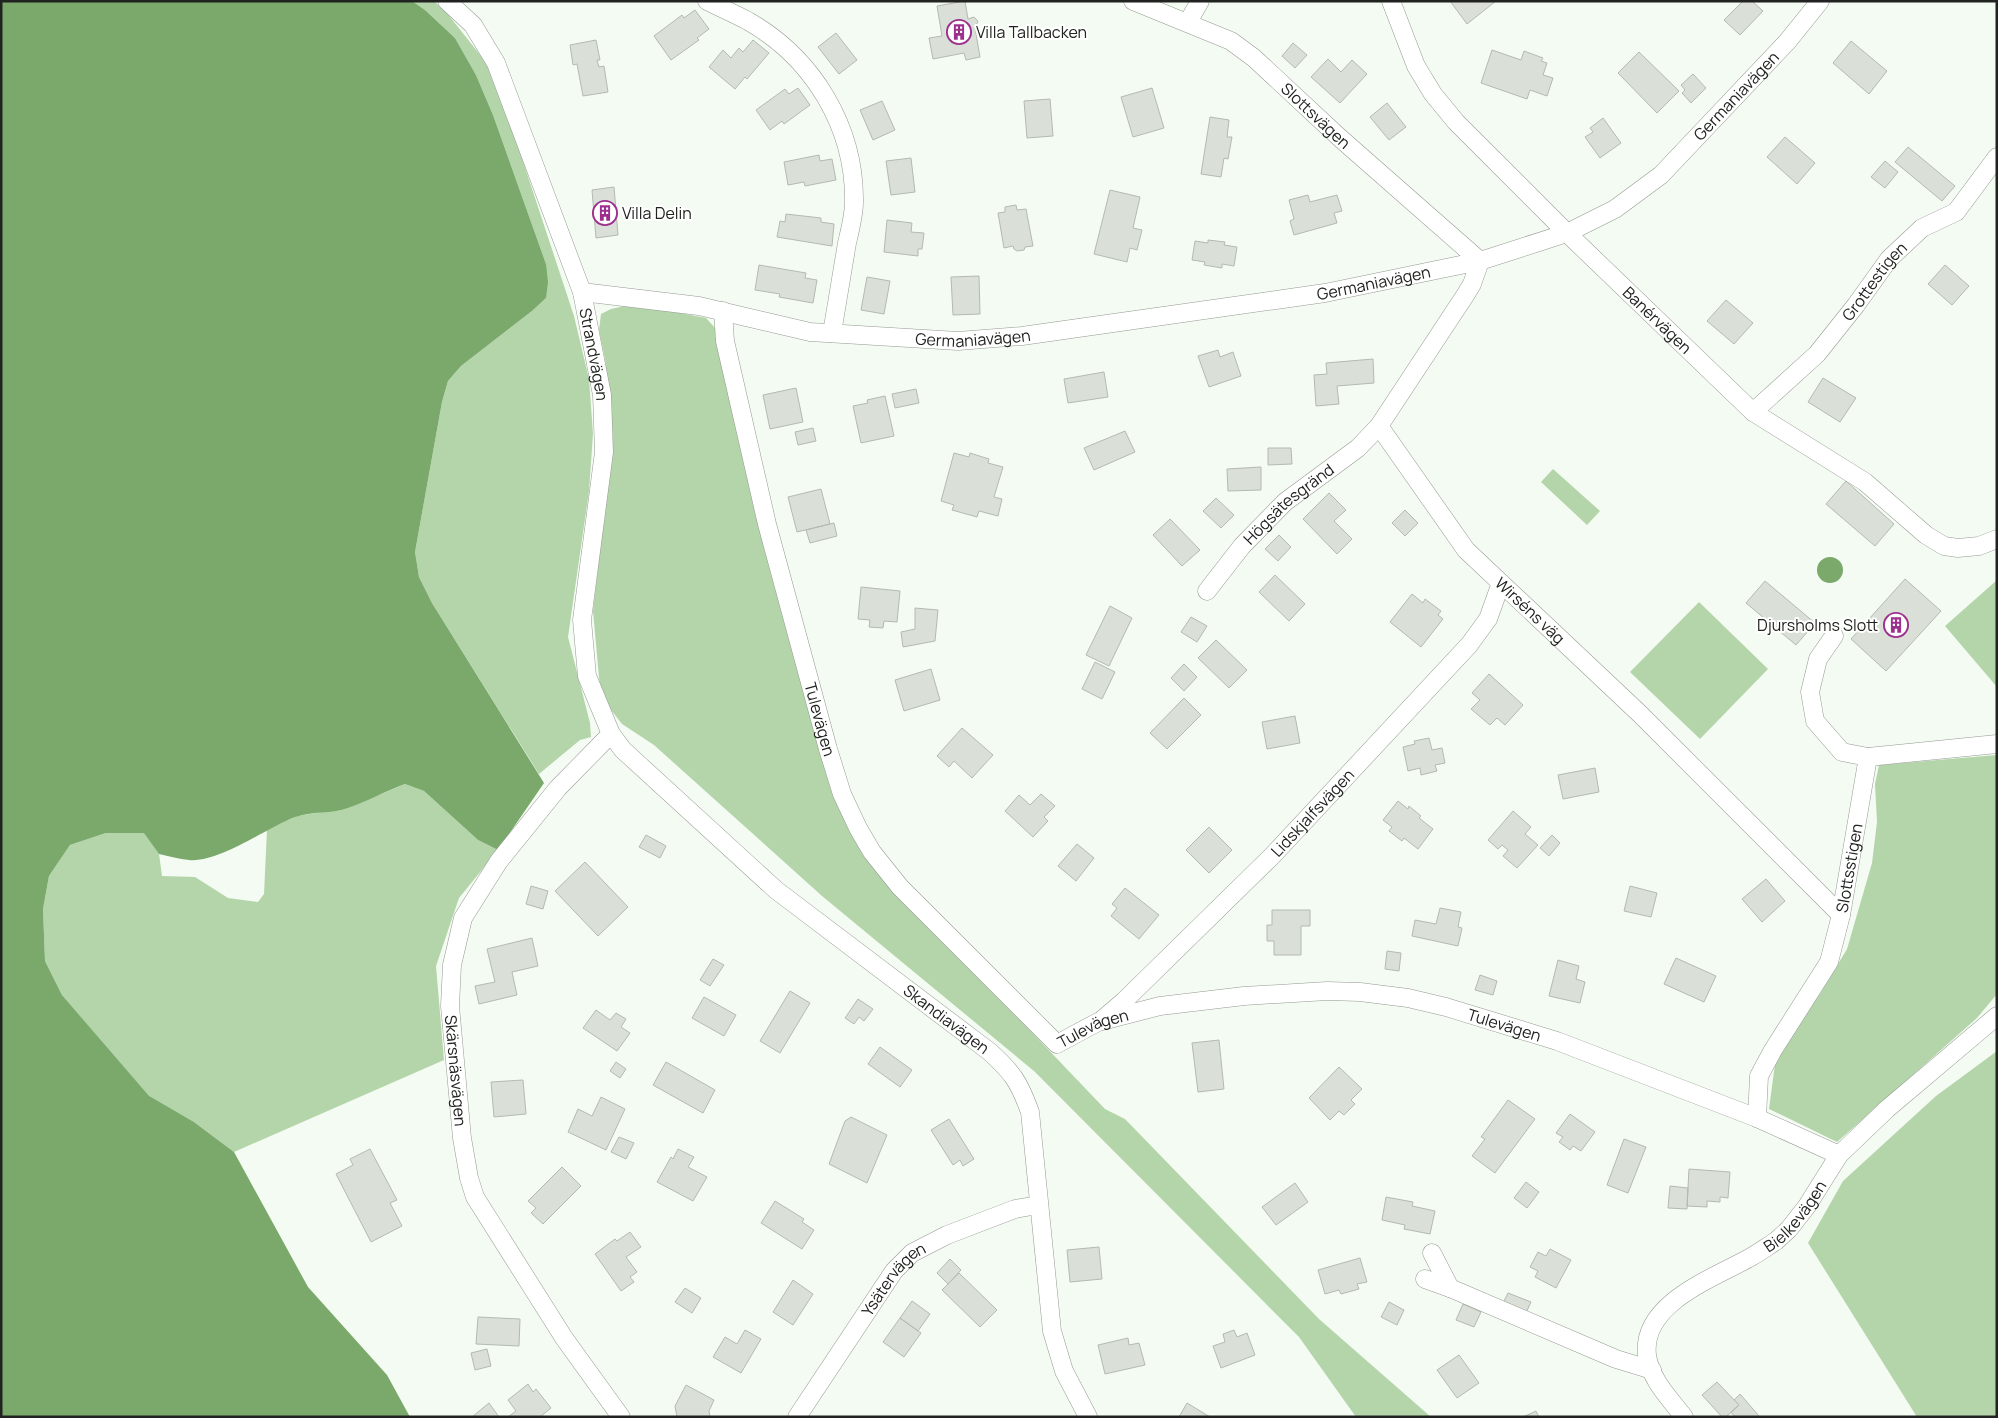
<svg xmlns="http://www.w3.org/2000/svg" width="1998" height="1418" viewBox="0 0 1998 1418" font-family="Manrope,sans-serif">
<rect width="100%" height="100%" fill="#f4fbf2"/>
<path fill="#b4d5aa" d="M412,1H434L447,13L488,65L505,107L574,316L589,379L593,434L589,491L568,637L590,723L591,737L580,740L539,774L432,603L419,577L415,552L442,402L448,381L461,366L532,311L546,298V264L493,115L476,75L455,38L425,10Z
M633,304L706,318L716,329L825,763L916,911L1105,1109L1125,1119L1319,1319L1431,1417H1356L1299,1337L1034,1071L822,896L654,745L622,724L608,706L600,688L593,611L613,437L605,359L599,330L601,314L611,309Z
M1553,469L1600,511L1587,525L1541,482Z
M1997,580V687L1945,626Z
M1699,602L1768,669L1700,739L1630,672Z
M1997,755V994L1977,1018L1837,1142L1769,1109L1775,1064L1788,1039L1820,994L1847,949L1872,863L1877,822L1875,784L1879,765Z
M405,784L424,791L478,840L498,850L459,898L436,966L444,1060L234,1152L194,1122L149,1097L62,995L45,961L43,909L49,876L70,845L106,833H145L159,854L162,876L195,877L228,898L258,902L264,894L267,829L297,816L348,808Z
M1997,1051V1417H1917L1808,1243L1843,1181L1936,1096Z"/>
<path fill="#7aa96b" d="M1,1H412L425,10L455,38L476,75L493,115L546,264L548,282L546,298L532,311L461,366L448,381L442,402L415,552L419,577L432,603L544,783L498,850L478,840L424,791L405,784C386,791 368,801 348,808C332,814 312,811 295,817C266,828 219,863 189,860C179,859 169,856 159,854L144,833H106L70,845L49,876L43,909L45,961L62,995L149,1096L194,1122L234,1152L308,1287L387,1375L410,1417H1Z
M1817 570a13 13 0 1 1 26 0a13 13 0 1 1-26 0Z"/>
<path fill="#dae0d8" stroke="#b4bab2" d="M965,1L968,19L974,17L978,21L975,28L980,57L966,60L964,53L933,59L929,38L942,36L937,6Z
M1450,1H1496L1467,24Z
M1743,1H1752L1763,11L1740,35L1724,20Z
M695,10L709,29L697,38L699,40L671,60L654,36L682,15L684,18Z
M836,33L857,60L839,74L818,47Z
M596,40L600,60H597L599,67L604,66L608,92L583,96L577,64L573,65L570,45Z
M753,40L769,53L747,79L745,77L735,89L709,67L723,50L731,58L739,48L743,52Z
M1851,41L1887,71L1869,94L1833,63Z
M1293,43L1307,55L1295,68L1282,56Z
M1492,50L1521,60L1524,51L1543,58L1541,61L1547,63L1543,75L1553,78L1547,96L1530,90L1527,99L1481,83Z
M1639,52L1679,91L1657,113L1618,73Z
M1328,59L1341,72L1352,60L1367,74L1340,103L1311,77Z
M1693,74L1706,88L1691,103L1682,93L1685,90L1681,85Z
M798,88L810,105L784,124L782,121L770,130L756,110L785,89L789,94Z
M1152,88L1164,128L1133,137L1121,97Z
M1050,99L1053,136L1027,138L1024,101Z
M882,101L895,130L873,140L860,110Z
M1387,103L1406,127L1389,140L1370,117Z
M1210,117L1229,120L1227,137H1232L1228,159L1224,158L1221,177L1201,174Z
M1603,118L1621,143L1600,158L1585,137L1593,132L1590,128Z
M1785,137L1815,163L1797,184L1767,157Z
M1908,147L1955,186L1942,201L1895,162Z
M819,155L820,161L832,159L836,180L805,186L804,182L788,185L784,162Z
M911,158L915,192L891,195L886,161Z
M1885,161L1898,172L1885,188L1871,177Z
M614,187L618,235L596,238L592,190Z
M1110,190L1140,197L1133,228L1142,230L1137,250L1130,248L1127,262L1094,254Z
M1308,195L1310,202L1337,195L1342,211L1334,213L1337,223L1294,235L1290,221L1294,219L1289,200Z
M1016,205L1017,210L1026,209L1033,246L1025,247L1024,250L1017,251L1014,249L1013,246L1004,248L998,213L1005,212V207Z
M786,214L821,218V222L834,224L832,246L777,237L780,221L785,222Z
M887,220L912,223L911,232L924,233L922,249H918V256L884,252Z
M1208,240L1225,242L1224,245L1237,247L1234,266L1222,264V268L1204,265L1205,262L1192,260L1195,241L1208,243Z
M759,265L806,273L805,278L817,280L813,303L779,297L780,294L755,290Z
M1945,265L1969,286L1952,305L1928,284Z
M979,276L980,314L953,315L951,277Z
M867,277L890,281L884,314L861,310Z
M1726,300L1753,323L1734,344L1707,321Z
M1218,350L1220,357L1233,352L1241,376L1209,387L1198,356Z
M1373,359L1374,383L1337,386L1339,404L1316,406L1314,375L1327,374L1326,363Z
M1104,372L1108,397L1068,403L1064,379Z
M1823,378L1856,398L1840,422L1808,402Z
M796,388L803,422L770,429L763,395Z
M916,389L919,403L895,408L892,394Z
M885,396L894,436L861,443L853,406L868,403L867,400Z
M813,428L816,441L798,445L795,432Z
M1125,431L1135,452L1094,470L1084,448Z
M1268,448H1291L1292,464L1268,465Z
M954,453L969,457L970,453L989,459L988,463L1003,467L994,497L1002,499L998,516L979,511L977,517L952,510L954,505L941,501Z
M1261,467V490L1228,491L1227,469Z
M1846,481L1894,524L1875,546L1826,504Z
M821,489L830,524L797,532L788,497Z
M1329,493L1346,510L1334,521L1352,539L1337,554L1303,519Z
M1216,498L1234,515L1221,528L1203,511Z
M1405,510L1418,523L1405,536L1392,523Z
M1170,519L1200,550L1182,566L1153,535Z
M834,523L837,536L810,543L806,530Z
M1279,535L1291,547L1278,561L1265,549Z
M1275,575L1305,604L1289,621L1259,592Z
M1905,579L1941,611L1886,671L1851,639Z
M1765,581L1815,623L1796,645L1746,603Z
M861,587L900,591L897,622L884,621L883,628L869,627L870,620L858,619Z
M1412,594L1423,603L1425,599L1441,611L1438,615L1443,619L1421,647L1390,622Z
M1110,606L1132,618L1109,666L1086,655Z
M915,608L938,610L935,641L903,647L901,632L915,629Z
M1191,617L1207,626L1197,642L1181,632Z
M1216,640L1247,670L1229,688L1198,658Z
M1095,662L1115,672L1102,699L1082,689Z
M1184,664L1197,677L1184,691L1171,678Z
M931,669L940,700L904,711L895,680Z
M1489,674L1523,705L1505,725L1497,718L1490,725L1471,709L1480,700L1472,693Z
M1184,698L1201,715L1167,749L1150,733Z
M1295,716L1300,743L1267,749L1262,722Z
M962,728L993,755L972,778L954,761L949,767L937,756Z
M1429,738L1432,750L1442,748L1445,763L1435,765L1437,771L1421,775L1420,768L1408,771L1403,747L1415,744L1414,741Z
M1595,768L1599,792L1563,799L1558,775Z
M1041,794L1055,806L1044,817L1048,821L1033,837L1005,811L1019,795L1030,805Z
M1398,801L1408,809L1409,806L1421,816L1419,818L1433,829L1418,849L1404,838L1402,841L1389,831L1392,827L1383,820Z
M1513,811L1531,827L1525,834L1538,845L1517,868L1503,856L1508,850L1502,845L1498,849L1488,840Z
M1209,827L1232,850L1209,873L1186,850Z
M646,835L666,846L660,858L639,847Z
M1552,835L1560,843L1549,856L1540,848Z
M1077,844L1094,858L1076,881L1058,866Z
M585,862L628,907L598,936L555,891Z
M1766,879L1785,901L1762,922L1742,899Z
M531,886L548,891L543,909L526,904Z
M1630,886L1657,893L1651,917L1624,911Z
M1125,888L1159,915L1139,939L1111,916L1117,908L1112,904Z
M1440,908L1461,912L1458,927L1462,928L1458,946L1412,936L1415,920L1436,924Z
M1272,910H1310V926H1301V955H1274V941H1267V925H1272Z
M532,938L538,966L512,972L517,995L479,1004L475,986L495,982L487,949Z
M1387,951L1401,953L1399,971L1385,969Z
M1676,958L1716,976L1704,1002L1664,984Z
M713,959L724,965L710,986L700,980Z
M1558,960L1579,966L1576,979L1585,982L1580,1003L1549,996Z
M1480,975L1497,981L1493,995L1475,990Z
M790,991L810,1003L780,1053L760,1041Z
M704,997L736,1015L724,1036L692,1018Z
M858,999L873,1009L864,1021L859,1017L854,1024L845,1018Z
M596,1010L610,1020L616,1013L626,1019L621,1027L630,1033L617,1051L583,1028Z
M1219,1040L1224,1089L1198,1092L1192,1043Z
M880,1047L912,1070L900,1087L868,1064Z
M616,1062L626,1069L620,1078L610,1071Z
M666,1062L715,1090L703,1113L653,1085Z
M1339,1067L1362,1089L1351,1100L1355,1104L1344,1115L1339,1111L1330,1120L1309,1098Z
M523,1080L526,1114L494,1117L491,1082Z
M601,1097L625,1109L606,1150L568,1132L578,1109L592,1116Z
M1508,1100L1535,1119L1495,1173L1472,1156L1485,1139L1481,1137Z
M1570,1114L1595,1132L1581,1151L1573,1146L1570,1150L1559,1142L1563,1137L1556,1133Z
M851,1117L887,1135L867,1183L829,1164L845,1121Z
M949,1119L974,1159L963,1166L960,1160L953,1165L931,1130Z
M619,1137L634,1143L626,1159L611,1152Z
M1624,1139L1646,1147L1628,1193L1607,1185Z
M370,1149L397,1200L390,1203L402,1226L371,1242L336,1174L353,1165L350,1159Z
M678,1149L694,1157L688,1167L707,1177L693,1201L657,1182L671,1157L673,1159Z
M562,1167L581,1186L543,1224L531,1213L536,1208L528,1201Z
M1689,1169L1730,1172L1728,1198L1720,1197V1202L1707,1201V1207L1687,1206Z
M1526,1182L1539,1192L1527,1208L1514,1198Z
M1295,1183L1308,1202L1276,1225L1262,1207Z
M1670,1186L1688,1188L1687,1209L1668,1208Z
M1386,1197L1413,1202L1412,1206L1435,1211L1430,1234L1404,1229L1405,1225L1382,1220Z
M775,1201L804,1219L802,1222L814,1230L802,1249L761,1223Z
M630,1232L641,1247L626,1257L637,1272L630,1277L634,1282L621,1291L595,1254L615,1239L617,1241Z
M1099,1247L1102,1279L1070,1282L1067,1250Z
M1550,1249L1571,1260L1556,1288L1535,1277L1538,1271L1530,1267L1538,1252L1546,1256Z
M1360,1258L1367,1282L1357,1284L1359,1289L1341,1294L1339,1290L1325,1294L1318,1270Z
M950,1259L961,1270L948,1284L937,1273Z
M959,1273L997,1310L980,1327L942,1290Z
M793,1280L813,1294L793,1325L773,1312Z
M685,1288L701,1298L692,1313L675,1302Z
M1508,1293L1531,1302L1525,1315L1502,1305Z
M912,1301L930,1314L918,1331L900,1318Z
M1389,1302L1404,1310L1397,1325L1381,1317Z
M1463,1304L1481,1312L1474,1327L1456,1320Z
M478,1317L520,1319L519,1346L476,1344Z
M900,1318L921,1333L904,1357L883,1342Z
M745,1330L761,1339L741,1373L713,1357L725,1337L737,1344Z
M1234,1330L1237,1337L1247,1333L1255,1355L1221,1368L1213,1346L1225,1342L1223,1334Z
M1128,1338L1129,1345L1139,1343L1145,1365L1105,1374L1098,1345Z
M487,1349L491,1366L475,1370L471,1353Z
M1459,1355L1479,1383L1457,1398L1437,1370Z
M1717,1382L1739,1405L1726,1417H1722L1702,1395Z
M528,1384L533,1392L536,1389L551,1408L540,1417H508L516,1411L508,1400Z
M686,1385L714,1400L709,1411L710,1417H677L675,1406Z
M1740,1394L1759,1416L1758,1417H1735L1731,1412L1739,1405L1734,1400Z
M489,1403L499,1417H472Z
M1187,1403L1210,1417H1179Z
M1536,1411L1539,1417H1523Z"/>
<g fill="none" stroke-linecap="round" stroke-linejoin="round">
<defs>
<g id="minor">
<path id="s1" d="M447,1L473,25L496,63L582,292L602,395L604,452L582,620L587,676L611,734L623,750L776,890L990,1052C1013,1073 1019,1082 1030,1112L1052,1331L1064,1371L1088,1417"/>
<path d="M707,1C721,8 735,14 748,21C813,58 855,127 854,202C854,215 850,230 847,243C842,273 837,303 832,333"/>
<path id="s2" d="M1133,1L1231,41L1254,58L1340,138L1480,261L1472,284L1466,294L1379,426L1466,550L1640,714L1841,915"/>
<path id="s3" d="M1391,1L1416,66L1433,94L1456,122L1567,233L1753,412L1865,482L1926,535L1944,546L1958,548L1979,546L1997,539"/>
<path d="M1188,22L1200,1"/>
<path id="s4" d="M582,292L699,306L810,332L958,341L1022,336L1325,293L1480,261L1567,233L1615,209L1661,175L1787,42L1820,1"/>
<path id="s5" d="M723,311L725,341L767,524L828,749L842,794L858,828L872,852L900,887L1057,1044L1098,1022L1160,1006L1244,996L1327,991L1360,992L1408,998L1446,1007L1557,1041L1757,1118L1839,1155"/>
<path id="s6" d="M1753,412L1817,354L1856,305L1889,259L1922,228L1956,212L1997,157"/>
<path id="s7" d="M1207,591L1242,546L1285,502L1358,448L1379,426"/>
<path id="s8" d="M611,734L558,788L499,861L463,918L452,965L450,1006L462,1138L469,1178L475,1197L564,1338L621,1417"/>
<path d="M1868,757L1997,744"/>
<path id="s9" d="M1103,1019L1124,1001L1272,856L1469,645L1488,619L1501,583"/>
<path id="s10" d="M1757,1118L1759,1076L1773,1050L1829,962L1841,915L1868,757L1842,752L1815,721L1810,692L1818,659L1834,636"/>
<path d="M1432,1253L1450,1288L1616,1359L1652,1370"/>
<path d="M1425,1279L1450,1288"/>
<path id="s11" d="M797,1417L894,1271L912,1253L947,1235L1015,1209L1038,1205"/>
<path id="s12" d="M1684,1417C1670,1399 1650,1379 1647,1355C1641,1303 1714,1278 1751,1257C1760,1252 1768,1246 1776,1241L1789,1229L1807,1206L1839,1155L1887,1109L1997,1016"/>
</g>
</defs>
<use href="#minor" stroke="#949a92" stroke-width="19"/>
<use href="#minor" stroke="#fff" stroke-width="18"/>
</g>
<defs>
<symbol id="building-ring" viewBox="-11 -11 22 22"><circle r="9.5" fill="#fff" stroke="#9d2f8e" stroke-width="1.5"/><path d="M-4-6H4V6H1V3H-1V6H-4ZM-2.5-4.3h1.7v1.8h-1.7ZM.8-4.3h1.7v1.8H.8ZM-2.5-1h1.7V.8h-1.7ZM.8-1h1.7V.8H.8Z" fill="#9d2f8e"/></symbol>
</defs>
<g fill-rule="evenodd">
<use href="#building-ring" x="945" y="18" width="28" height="28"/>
<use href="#building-ring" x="591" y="199" width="28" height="28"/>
<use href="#building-ring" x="1882" y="611" width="28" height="28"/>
</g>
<g text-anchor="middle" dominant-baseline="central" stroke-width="4" stroke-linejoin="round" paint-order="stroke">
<g font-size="16" fill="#212320" stroke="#fff" text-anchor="start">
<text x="976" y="32">Villa Tallbacken</text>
<text x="622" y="213">Villa Delin</text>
<text x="1878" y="625" text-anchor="end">Djursholms Slott</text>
</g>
<g font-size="16" fill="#212320" stroke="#fff">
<text stroke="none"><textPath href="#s4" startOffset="1220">Germaniavägen</textPath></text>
<text stroke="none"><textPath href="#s2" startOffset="219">Slottsvägen</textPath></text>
<text stroke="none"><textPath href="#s4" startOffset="800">Germaniavägen</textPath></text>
<text stroke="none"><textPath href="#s6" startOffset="179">Grottestigen</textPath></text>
<text stroke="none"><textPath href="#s3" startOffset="421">Banérvägen</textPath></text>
<text stroke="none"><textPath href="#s4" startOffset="395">Germaniavägen</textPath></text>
<text stroke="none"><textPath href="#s1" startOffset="388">Strandvägen</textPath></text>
<text stroke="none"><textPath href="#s7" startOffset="120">Högsätesgränd</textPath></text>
<text stroke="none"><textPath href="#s2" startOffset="872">Wirséns väg</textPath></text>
<text stroke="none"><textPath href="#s5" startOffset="420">Tulevägen</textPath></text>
<text stroke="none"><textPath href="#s9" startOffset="294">Lidskjalfsvägen</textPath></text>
<text stroke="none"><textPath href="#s10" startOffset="272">Slottsstigen</textPath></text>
<text stroke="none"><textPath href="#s1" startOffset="1216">Skandiavägen</textPath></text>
<text stroke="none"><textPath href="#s5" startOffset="1290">Tulevägen</textPath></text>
<text stroke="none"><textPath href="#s5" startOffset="870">Tulevägen</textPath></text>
<text stroke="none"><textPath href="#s8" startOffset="391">Skärsnäsvägen</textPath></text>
<text stroke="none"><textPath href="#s12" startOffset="286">Bielkevägen</textPath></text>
<text stroke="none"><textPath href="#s11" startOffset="169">Ysätervägen</textPath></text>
</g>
</g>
<rect width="1998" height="1418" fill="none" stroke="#212320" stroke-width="5"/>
</svg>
